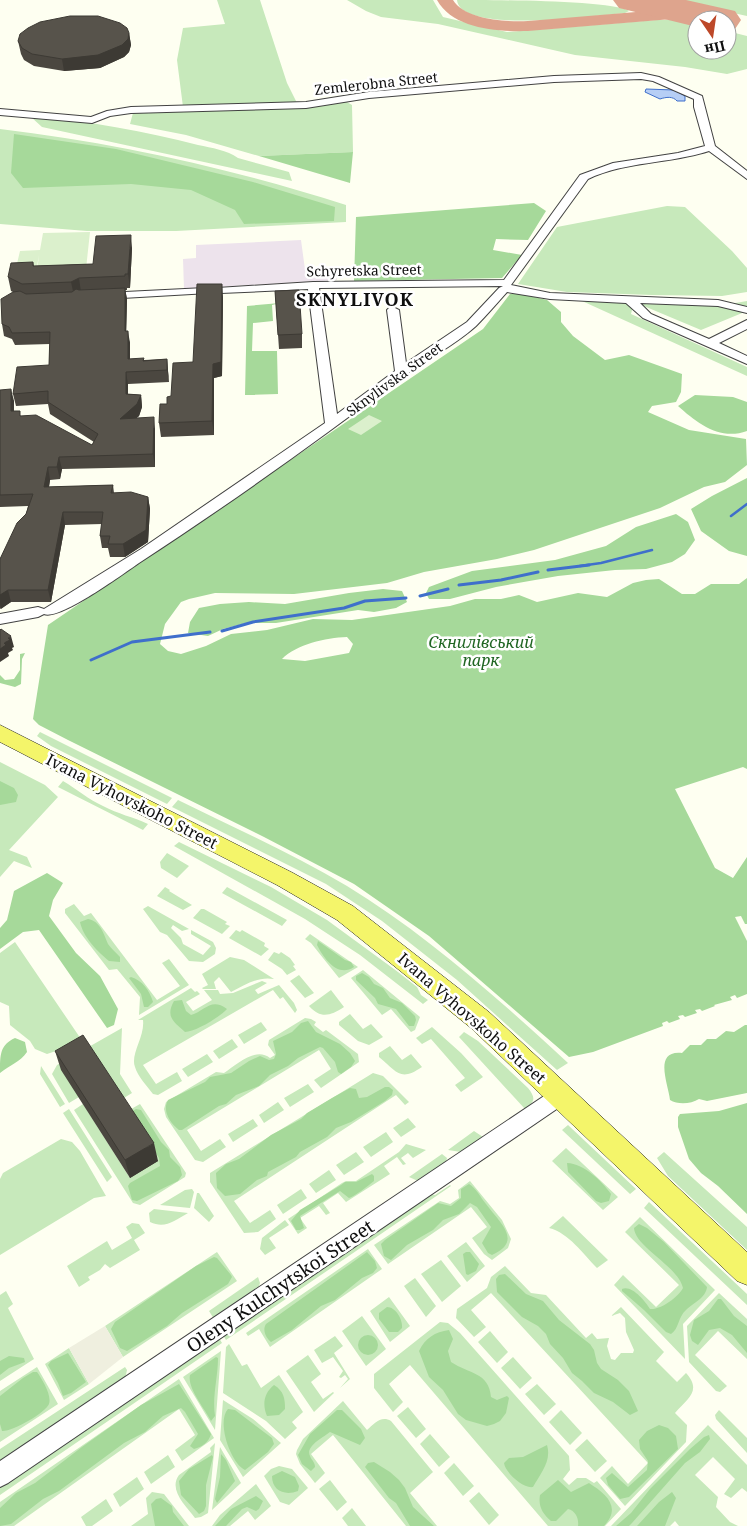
<svg xmlns="http://www.w3.org/2000/svg" width="747" height="1526" viewBox="0 0 747 1526" font-family="'Noto Serif',serif">
<rect width="100%" height="100%" fill="#fefff1"/>
<path fill="#ede3ec" d="M301,240L306,277L336,276L337,280L184,289L183,259L196,258V245Z"/>
<path fill="#c7e9bb" d="M217,0H260L287,83L297,103L183,107L177,60L183,28L225,24Z
M347,0H433L443,17L507,32L656,20H673L697,24V50H727V31L747,36V69L727,74L685,67L575,55L438,24L381,17L366,11Z
M457,0C487,0 612,0 629,11L625,13C600,15 460,35 457,0Z
M674,0H747V16Z
M347,102L352,105L353,152L259,156L186,135L130,124L133,113Z
M35,116C90,122 145,131 198,145C212,148 227,150 238,158L289,172L292,181L42,127L31,117Z
M0,129C118,143 233,169 346,205V222L176,231H87L0,224Z
M667,206L685,207L732,251L747,268V292L722,296L652,295L567,292L518,284L557,227Z
M582,301L623,302L633,306L631,314L747,367V376Z
M747,301V311L701,330L639,304L724,305Z
M40,732L172,798L167,804L51,746L37,736Z
M0,762L45,785L58,797L9,850L27,857L32,868L14,861L0,877Z
M63,781C78,790 88,799 103,806C118,814 133,817 148,824L143,830L58,787Z
M178,800C235,828 293,854 347,886C426,934 501,1001 568,1063L557,1070L457,980L382,921L326,884L172,807Z
M179,842L271,887L327,920L398,972L417,987L421,995L428,1000L423,1004L360,955L305,919L174,846Z
M167,853L189,866L177,878L161,868L160,862Z
M165,887L170,890L169,891L192,905L183,910L157,896Z
M227,887L287,920L282,926L222,893Z
M74,904L84,916L91,913L157,1000L180,986L162,963L169,959L189,985L139,1015L140,997L117,969L109,970L65,913V909Z
M148,906L189,929L182,931L173,925L171,928L181,938L183,944L203,955L211,946L191,934V930L213,942L216,948L215,954L203,962L189,961L167,935L160,932L143,909Z
M201,909H204L227,922L225,924L230,926L222,934L193,918Z
M236,930L240,932L242,930L265,943L264,946L269,949L261,956L229,938Z
M310,934L358,967L339,978L311,943L305,939Z
M15,942L83,1042L47,1054L35,1049L30,1041L10,1025L9,1006L0,1002V953Z
M274,952L279,954L281,952L290,958L295,965L293,966L296,970L287,975L282,969L268,960Z
M230,957L244,960L274,979C258,976 245,985 231,992L219,977L214,982L216,989H203L202,988L208,985L202,974Z
M363,970L420,1017L415,1030L411,1032L391,1009L382,1015L351,978Z
M299,975L314,993L305,998L290,981Z
M262,981L267,983L255,990L258,994L279,985L294,1003L297,1010L295,1013L283,997L280,999L273,990L143,1065L156,1084L177,1072L182,1081L158,1095L153,1094C147,1086 138,1077 135,1067C130,1054 145,1037 143,1020H138L191,988L195,992L197,991L200,994L186,1002L193,1011L212,1000L204,990H218L220,994L233,993Z
M331,990L344,1007C330,1016 321,1019 309,1006Z
M350,1014L363,1029L371,1024L383,1037L369,1045L358,1041L339,1025V1022Z
M305,1018L311,1019L316,1022L314,1025L323,1032L326,1030L358,1054L359,1062L321,1088L314,1080L331,1069L319,1050L187,1130L201,1151L220,1139L226,1147L203,1162L195,1160L166,1117L164,1109L166,1102L216,1072L224,1073C236,1065 256,1046 270,1058L275,1055L268,1045L269,1040Z
M261,1022L267,1030L244,1044L238,1035Z
M432,1027L461,1053L483,1077L461,1092L455,1085L465,1078L431,1039L422,1044L416,1038Z
M122,1028L120,1074L132,1093L119,1101L79,1097L69,1103L52,1074L57,1065Z
M464,1032L478,1041L528,1088C536,1098 535,1102 525,1109L459,1037Z
M232,1039L238,1047L219,1059L213,1051Z
M390,1046L402,1060L411,1054L422,1067C400,1082 397,1072 379,1057V1053Z
M207,1054L213,1062L188,1077L182,1069Z
M41,1066L65,1104L60,1107L40,1074Z
M373,1073L383,1076L409,1102L405,1105L396,1095L234,1201L250,1223L270,1210L276,1219L258,1232L244,1233L210,1182V1173Z
M308,1084L314,1092L290,1107L284,1098Z
M278,1102L284,1110L264,1123L259,1115Z
M83,1104L130,1178L126,1112L140,1104L186,1173L185,1177L140,1205L133,1203L74,1110Z
M69,1109L112,1177L107,1182L63,1113Z
M408,1118L416,1127L401,1137L393,1128Z
M253,1119L258,1126L233,1142L228,1134Z
M568,1125L636,1189L630,1194L562,1130Z
M474,1131L483,1137L461,1152L448,1150Z
M386,1132L393,1142L371,1157L363,1147Z
M61,1139L72,1142L80,1151L106,1196L94,1198L0,1255V1179L3,1173Z
M406,1144L426,1150L413,1158L408,1153L401,1158L406,1164L403,1165L397,1157L384,1166L390,1174L346,1202L338,1193L323,1203L330,1213L326,1215L319,1206L300,1218L307,1228L298,1234L288,1219L342,1183L346,1181H356L399,1152Z
M566,1148L618,1197L603,1210L552,1161Z
M356,1152L364,1162L344,1175L336,1165Z
M664,1152L747,1227V1250L668,1176L657,1158Z
M442,1154L447,1158L446,1162L418,1181L409,1177Z
M329,1170L336,1180L316,1193L309,1184Z
M470,1181L502,1220L511,1239L508,1248L492,1260L484,1254L472,1238L487,1227L471,1207L388,1264L374,1245L440,1201L450,1204L459,1198L458,1190Z
M450,1185L451,1186L226,1340L223,1335L430,1194L435,1195Z
M192,1189L194,1192L190,1208L160,1205L185,1190Z
M301,1189L307,1198L283,1214L277,1205Z
M197,1193H199L214,1216L209,1222L194,1208Z
M649,1202L747,1294V1305L644,1208Z
M154,1209L188,1213C174,1221 165,1229 150,1222L149,1213Z
M563,1216L565,1218L608,1260L597,1268C583,1254 569,1233 549,1228Z
M640,1217L715,1290L683,1324L685,1359L614,1285L623,1275L656,1307L679,1285L625,1232Z
M285,1220L289,1225L269,1238L276,1248L265,1255L260,1249L262,1238Z
M132,1223L139,1224L145,1233L134,1240L140,1250L110,1268L105,1264L100,1270L88,1277L90,1280L79,1287L67,1266L107,1241L112,1250L132,1238L126,1227Z
M466,1242L485,1266L467,1282L447,1256Z
M368,1249L382,1269L270,1347L259,1329L248,1336L246,1333Z
M217,1252L237,1281L123,1357L105,1326Z
M441,1260L461,1286L442,1302L421,1274Z
M505,1266L531,1293L546,1295L586,1338L592,1333L597,1339L609,1338L607,1346L611,1359L615,1360L621,1353H633L634,1350L626,1332L625,1318L620,1313L611,1316L621,1307L664,1352L656,1361L677,1382L686,1373C702,1391 688,1398 675,1413L687,1425L686,1442L625,1506L600,1478L612,1466L628,1484L648,1463L491,1293L471,1310L486,1327L474,1337L456,1318L457,1309L487,1288L491,1277Z
M258,1277L260,1283L258,1289L214,1319L209,1311Z
M415,1278L436,1306L426,1317L404,1286Z
M6,1291L13,1304L8,1308L34,1359L0,1381V1295Z
M719,1293L747,1319V1359L718,1331L695,1355L727,1386L720,1392L716,1391L689,1362L687,1326Z
M389,1297L410,1326L390,1342L370,1311Z
M362,1316L386,1349L366,1366L342,1331Z
M440,1322L448,1323L460,1333L569,1456L570,1470L563,1479L569,1485L577,1478H586L594,1483L597,1481L621,1509L605,1526H548L410,1365L389,1384L403,1402L393,1412L374,1388V1374Z
M490,1331L508,1352L497,1363L478,1342Z
M335,1336L343,1346L334,1353L350,1379L340,1388L348,1379L345,1375L341,1378L339,1377L343,1371L333,1357L322,1363L314,1350Z
M219,1338L222,1343L0,1495V1487Z
M229,1344L242,1366L247,1364L261,1388L279,1375L303,1412L292,1422L297,1428L285,1439L266,1421L223,1393L226,1347Z
M69,1348L89,1384L64,1400L45,1364Z
M221,1351L215,1430L183,1377Z
M308,1355L321,1374L311,1382L323,1399L333,1392L334,1393L314,1412L286,1371Z
M513,1357L532,1378L520,1389L501,1368Z
M37,1367L58,1404L0,1442V1391Z
M125,1367L127,1370L125,1379L0,1463V1449Z
M179,1379L214,1438L182,1461L175,1450L195,1435L179,1409L14,1526H0V1502Z
M537,1384L556,1404L544,1415L525,1394Z
M223,1400L253,1419L281,1443L243,1477L220,1440Z
M343,1401L367,1430C374,1424 381,1415 391,1421L433,1472L410,1493L437,1526H406L333,1435L311,1454L325,1473L315,1483L300,1464L296,1454L297,1450L303,1439Z
M408,1407L426,1429L416,1438L397,1416Z
M561,1410L582,1433L570,1445L549,1422Z
M719,1410L747,1438V1453L716,1419L715,1415Z
M708,1425L747,1465V1492L742,1488L731,1498L724,1494L735,1479L713,1457L695,1475L718,1497L716,1507L730,1522L738,1526H679L675,1521L670,1526H611Z
M430,1434L450,1457L439,1467L420,1444Z
M587,1439L607,1461L595,1472L575,1450Z
M215,1443L208,1513L201,1517L195,1518C186,1506 168,1490 179,1475L211,1452L210,1448Z
M220,1447L241,1483L212,1510Z
M168,1455L175,1467L151,1484L144,1472Z
M454,1463L474,1486L463,1496L444,1473Z
M279,1466L292,1469L308,1488L289,1505L280,1502L264,1476L271,1469Z
M137,1477L144,1489L120,1507L113,1494Z
M330,1480L347,1502L337,1511L319,1489Z
M256,1484L271,1506L255,1520L248,1511L230,1526H212L220,1515Z
M152,1492L164,1494L189,1526H131L148,1514L146,1498Z
M479,1492L499,1515L489,1525L469,1501Z
M106,1499L113,1511L92,1526H86L81,1517Z
M352,1508L366,1526H348L342,1518Z"/>
<path fill="#a6d99a" fill-rule="evenodd" d="M14,134L116,149L253,182L335,207L334,221L244,224L235,210L191,190L131,184L23,188L11,173Z
M353,152L350,183L259,156Z
M534,203L546,211L528,240L496,239L493,250L522,255L502,278L354,281L356,217Z
M519,293L547,300L561,312V322L573,336L605,360L629,355L682,374L681,392L676,402L652,406L648,412L689,430L746,439L747,465L725,482L704,487L660,508L534,550L497,559L424,572L387,583L294,594L215,593L189,599L181,602L165,624L160,644L168,651L181,654L206,646L231,634L267,630L313,619L352,620L450,606L475,599H501L519,595L537,602L578,593L607,597L633,583L646,580L659,579L682,594H695L711,584H739L747,578V769L743,767L675,789L715,868L733,878L747,857V924H745L741,916L735,917L747,941V994L737,998L735,995L730,997L732,1000L714,1005L715,1006L702,1011L700,1009L695,1010L697,1013L685,1017L683,1015L678,1016L680,1019L669,1023L667,1021L662,1023L663,1026L593,1052L569,1057L429,936L354,884L264,837L68,740L39,725L33,719L48,625L483,329L510,294ZM347,637L353,644L349,653L305,661L282,659C297,644 325,638 347,637Z
M280,303L272,305L273,321L253,323L252,351H277L278,394L245,395L247,306Z
M695,395L733,397L747,402V431C720,441 697,423 678,406Z
M747,478V556L729,551L701,531L691,509L712,496Z
M676,514L688,522L695,540L685,554L672,562L646,569L615,570L558,576L496,587L450,599H429L426,593L429,587L472,571L555,560L606,546L636,527Z
M383,589L402,591L407,602L396,608L374,612L358,610L276,623H246L223,629L208,636L188,633L190,622L199,608L220,604L249,602L285,604L349,593Z
M25,653L22,659L21,684L15,687L0,683V675L5,680L14,679L20,670V654Z
M0,781L14,788L18,795L16,802L0,805Z
M47,873L63,883L53,900L49,916L76,953L100,976L118,1009L114,1025L107,1028L39,930L23,932L0,949V928L7,920L14,891Z
M88,919C100,921 104,934 108,944C111,948 116,953 120,957V962L109,961C98,952 83,937 80,922Z
M318,941L345,960L351,962L354,967C338,978 324,959 317,945Z
M362,973L369,977L374,984L383,988L390,998L402,1003L415,1016L416,1020L414,1026H409L396,1009L378,1004L375,998L356,980V976Z
M131,977C142,980 150,991 153,1002L148,1007H144L141,994L129,978Z
M182,1000L186,1011L191,1015C205,1011 211,997 227,1009C220,1017 195,1032 185,1032C174,1022 165,1017 174,1001Z
M308,1021L316,1032L340,1044L350,1053L355,1061L351,1067L341,1074L338,1072L335,1062L323,1048L320,1047L298,1058L288,1066L270,1075L259,1086L236,1095L226,1104L219,1106L182,1130H179C170,1123 162,1111 168,1100L205,1082L210,1077L231,1073L249,1061L260,1056L269,1060L274,1059L276,1054L273,1041L292,1032L301,1023Z
M745,1025H747V1093L707,1101L699,1099C691,1104 678,1105 670,1100C668,1083 653,1050 682,1053L690,1045H701L707,1039H716L726,1031L734,1032Z
M15,1038L25,1042L27,1052C20,1062 10,1065 0,1073C0,1054 0,1045 15,1038Z
M385,1087H389L393,1090L392,1095L385,1101L351,1122L336,1128L327,1137L300,1152L296,1157L268,1172L267,1176L257,1180L240,1194L225,1196L217,1188L216,1173L226,1164L239,1159L271,1135L301,1119L307,1113L332,1098L350,1088L356,1089L359,1098L367,1097Z
M747,1103V1214L718,1186L701,1173L689,1159L678,1127V1117L680,1114L719,1111Z
M136,1109L141,1110L161,1142L169,1150L170,1157L180,1167L182,1175L178,1181L137,1201L132,1200L128,1186L130,1183L160,1166L159,1158L131,1112Z
M567,1163C584,1164 601,1180 611,1194L609,1201L601,1203L596,1201L568,1172Z
M372,1174L374,1176V1181C368,1186 355,1196 349,1198L340,1191L300,1216L304,1228L300,1230H296L291,1221L300,1210L341,1185L345,1182H356Z
M469,1184C476,1188 481,1198 486,1204C499,1222 524,1241 492,1255L488,1253L482,1243L491,1227L477,1207L470,1203L459,1214L443,1220L433,1230L407,1245L391,1260L384,1256L381,1244L385,1240L438,1203L451,1206L461,1198V1189Z
M639,1224L647,1228L664,1242L707,1287C706,1298 693,1303 686,1310C678,1317 679,1329 671,1334L666,1332L644,1310L622,1291V1289C632,1285 645,1301 650,1309C661,1310 678,1297 683,1288C678,1266 635,1247 634,1228Z
M367,1252L375,1261L377,1268L373,1273L362,1278L335,1300L321,1306L292,1330L271,1342C266,1338 262,1330 266,1324Z
M466,1252H470L479,1264L476,1271L468,1275L466,1274L463,1254Z
M214,1257L217,1258L231,1275L232,1277L228,1284L182,1313L167,1326L127,1351L120,1348L111,1329L115,1322L196,1266Z
M505,1274L526,1294L543,1301L559,1320L590,1344L594,1350L597,1363L601,1369L618,1380L629,1391L638,1411L630,1415L613,1402L594,1393L582,1381L572,1373L563,1358L550,1344L546,1334L538,1326L522,1317L497,1292L496,1279L499,1275Z
M718,1299H721L734,1316L747,1326V1353L732,1335L720,1328L709,1330L698,1345L692,1341L690,1335L694,1320L709,1311Z
M387,1307C396,1307 403,1320 402,1328L398,1332H389L379,1319V1313Z
M449,1330L453,1339L448,1351L451,1362C469,1374 489,1372 491,1397L497,1400L507,1396L509,1398L506,1413L500,1421L494,1424L487,1426L466,1420L458,1414L443,1390L429,1377L419,1351C425,1338 435,1332 449,1330Z
M358 1345a10 10 0 1 1 20 0a10 10 0 1 1-20 0Z
M68,1353L86,1382L71,1393L63,1396L58,1383L48,1365L51,1361Z
M9,1356L24,1358L25,1362L9,1368L0,1375V1361Z
M216,1357L218,1358C218,1377 212,1397 215,1416L211,1421C205,1409 187,1388 190,1375Z
M33,1372H37C42,1379 52,1395 49,1404C45,1413 12,1432 2,1431L0,1424V1396L23,1378Z
M179,1384L211,1434C209,1442 202,1447 194,1449L190,1446L198,1434L185,1412L181,1408L163,1416L145,1432L124,1443L59,1491L43,1499L11,1524L0,1526V1508L16,1493L35,1483L82,1447L141,1405Z
M274,1385C284,1391 285,1399 285,1409L279,1415L267,1416C262,1404 264,1393 274,1385Z
M228,1409L235,1410L272,1438L274,1444L268,1452L245,1470C231,1464 216,1422 228,1409Z
M337,1410H342L361,1429L365,1438L360,1445L330,1432C324,1437 305,1446 310,1456C312,1461 315,1462 315,1467L311,1471L302,1464L298,1455L310,1434Z
M659,1425L668,1428L676,1436L678,1449L629,1497L620,1499L608,1485L606,1478L612,1473L628,1487L647,1470L648,1461L640,1449L639,1440L647,1431Z
M709,1435L710,1439L700,1452L685,1463L632,1523L629,1526H616L631,1513L650,1489L690,1449L704,1437Z
M547,1445C552,1461 540,1474 533,1487C523,1489 505,1472 504,1463L509,1458L523,1457Z
M221,1454L226,1460L235,1481L217,1503L215,1499L220,1477Z
M212,1455L213,1457L206,1485V1506L204,1511L199,1514L181,1495L179,1481L189,1469Z
M374,1462L390,1472L399,1480L405,1488L413,1507L434,1526H410L396,1503L389,1498L365,1467L368,1463Z
M282,1471L295,1477L299,1486L298,1491C285,1496 272,1491 272,1476Z
M558,1480L571,1492L589,1483C606,1494 622,1507 604,1526H578C579,1519 576,1511 568,1509L556,1521H551C543,1514 538,1507 540,1495Z
M672,1492L676,1498L665,1526H637L659,1502Z
M256,1496L263,1501L259,1509L256,1511L247,1507L242,1509L226,1526H215L231,1509Z
M161,1498L172,1506L173,1512L184,1526H155L151,1504L156,1499Z"/>
<path fill="#dbf0cc" d="M90,232L86,269L37,271L39,255L36,272H15L20,251L40,250L43,233Z
M369,415L382,421L361,435L348,429Z"/>
<path fill="#efefdf" d="M105,1326L123,1357L89,1384L69,1348Z"/>
<path fill="#b6cef5" stroke="#3f6fcb" d="M646,89L674,90L685,96V101H677C673,96 666,97 660,99L645,92Z"/>
<g fill="none" stroke-linecap="round" stroke-linejoin="round">
<path stroke="#3f6fcb" stroke-width="2.5" d="M731,516L747,504
M580,566L601,563L652,550"/>
<path stroke="#3f6fcb" stroke-width="3" d="M548,570L589,565
M459,585L501,580L538,572
M420,596L448,589
M222,631L253,622L344,608L365,601L406,598
M91,660L132,642L210,632"/>
<path fill="#dea48d" fill-rule="evenodd" d="M437,0H453C465,20 507,22 528,21L672,9C689,10 705,11 721,16L723,19L697,20L672,19L528,31C498,32 453,29 437,0Z"/>
<path fill="#dea48d" fill-rule="evenodd" d="M613,0H686L735,11L741,20L735,29L727,31V20H697V27L619,8Z"/>
<defs>
<path id="minor" d="M641,73L659,77L702,96L715,146L747,171V179L709,151C669,164 626,161 588,179L511,285L550,293L718,300L747,307V313L718,306L640,303L651,314L709,339L747,320V329L719,343L747,356V364L643,318L626,303L550,299L507,292C497,303 487,315 476,326C454,346 425,360 401,378C316,442 228,505 139,563C123,574 59,621 44,614L38,617L0,624V614L38,607L44,609L141,549L325,423L308,289L221,293L217,292L215,290L217,288L313,282L504,280L580,175L613,163L678,153L705,146L694,107V99L653,81L641,79L554,82L369,98L306,108L131,113L110,116L92,123L0,115V109L91,117L107,111L131,107L306,102L369,92L554,76ZM503,286L499,288L467,322L406,363L399,310L393,307L389,308L387,310L395,371L337,414L319,288Z
M205,288L209,289L211,291L209,293L105,299L99,296L105,293Z
M560,1087L567,1090L570,1096L567,1102L8,1483L0,1487V1461L553,1090Z"/>
<path id="major" d="M0,725L293,873L353,906L489,1012L747,1252V1285L737,1281L471,1028L337,920L277,885L0,742Z"/>
</defs>
<use href="#minor" stroke="#424242" stroke-width="2"/>
<use href="#major" stroke="#202020" stroke-width="1"/>
<use href="#minor" fill="#fff" fill-rule="evenodd"/>
<use href="#major" fill="#f4f56a" fill-rule="evenodd"/>
</g>
<path fill="#4b4740" d="M129,33L131,45L129,52L124,57L100,68L64,71L34,66L24,60L21,54L18,41Z
M132,248L130,288H127V290H125L127,299L126,331L130,343V359L144,360L167,359L168,371L169,382L128,384V394L141,395L142,407L139,416L136,418L155,429V467L62,469L60,479L50,480L49,487L113,485L114,493L148,497L150,509L148,542L125,557H110L108,548H102L100,536L102,524L65,525L51,602H11L0,609V559L26,514L28,506L0,507V390L14,401V411L21,416L92,445L94,442L50,414L48,404L16,406L13,394L49,365L50,344L15,345L12,339L4,336L2,324L13,292L11,291L8,277L33,262L34,266L93,264Z
M275,291L302,334V348L279,349Z
M223,297L222,376L214,378V435L161,437L159,423L167,404L193,362Z
M55,1051L158,1161L130,1178L61,1070Z"/>
<path fill="#3d3a34" d="M129,33L131,45L129,52L124,57L100,68L64,71L62,59Z
M131,235L132,248L130,288L128,274Z
M79,278L81,292L74,296L71,282Z
M222,284L223,297L222,376L214,378V435L212,421L213,364Z
M125,288L127,299L126,343L125,331Z
M128,331L130,343V371L128,359Z
M167,359L168,371L169,382L167,370Z
M126,372L128,384V406L126,394Z
M11,389L14,401L13,423L11,411Z
M141,395L142,407L139,416L122,431L120,419Z
M154,417L155,429V467L153,454Z
M59,457L62,469L60,479L57,467Z
M48,467L50,480L47,499L44,487Z
M148,497L150,509L148,542L125,557L123,544Z
M63,512L65,525L51,602L48,590Z
M8,590L11,602L1,609L0,604V595Z
M11,636L14,647L12,648L13,650L8,653L9,656L0,662V649L8,638Z
M154,1143L158,1161L130,1178L125,1160Z"/>
<path fill="#57534b" stroke="#3d3a34" d="M70,16H98L120,23L127,28L129,33L128,39L122,45L98,55L62,59L32,54L22,48L18,41L20,34L28,28L40,22Z
M131,235L128,274H125V276L79,278L71,282L22,284L8,277L11,263L33,262V266L93,264L96,236Z
M197,284H222L221,362L213,364L212,421L159,423L160,404H167V397L171,396L173,363L193,362Z
M125,288V331H128V359L144,358L143,361L167,359V370L126,372V394L141,395L137,404L120,419L154,417L153,454L59,457L57,467H48L44,487L113,485L111,493L131,492L148,497L146,530L123,544H108L110,536H100L103,512H63L48,590H8L0,595V559L17,523L26,514L33,494L0,495V390L11,389V411H20V416L36,415L92,445L98,434L48,402V391L13,394L17,367L49,365L50,332L12,333L9,327L2,324L1,299L13,292L20,291L26,294L72,292L76,289L79,290Z
M299,290L302,334L278,335L275,291Z
M1,629L11,636L8,638L10,640L4,643L6,645L0,649V630Z
M83,1035L154,1143L125,1160L55,1051Z"/>
<g text-anchor="middle" dominant-baseline="central" stroke-width="5" stroke-linejoin="round" paint-order="stroke">
<g font-size="14" fill="#0f0f0f" stroke="#fff">
<text transform="translate(376 83) rotate(-6)">Zemlerobna Street</text>
<text transform="translate(364 270) rotate(-1)">Schyretska Street</text>
<text transform="translate(394 379) rotate(-36)">Sknylivska Street</text>
</g>
<g font-size="16" font-style="italic" fill="#206623" stroke="#fff">
<text x="481" y="642">Скнилівський<tspan x="481" dy="18">парк</tspan></text>
</g>
<g font-size="16" fill="#0f0f0f" stroke="#fff">
<text transform="translate(132 801) rotate(27)">Ivana Vyhovskoho Street</text>
<text transform="translate(472 1018) rotate(41)">Ivana Vyhovskoho Street</text>
</g>
<g font-size="18" font-weight="bold" letter-spacing="1" fill="#0f0f0f" stroke="#fff">
<text x="355" y="299">SKNYLIVOK</text>
</g>
<g font-size="19" fill="#0f0f0f" stroke="#fff">
<text transform="translate(280 1286) rotate(-34)">Oleny Kulchytskoi Street</text>
</g>
</g>
<g transform="translate(712 35) rotate(167)"><circle r="24" fill="#ffffff" stroke="#9f9f9f"/>
<path d="M0-4L9 19L0 12L-9 19Z" fill="#bd4829"/>
<text y="-8" font-size="14" font-weight="bold" text-anchor="middle" fill="#0f0f0f">Пн</text>
</g>
</svg>
